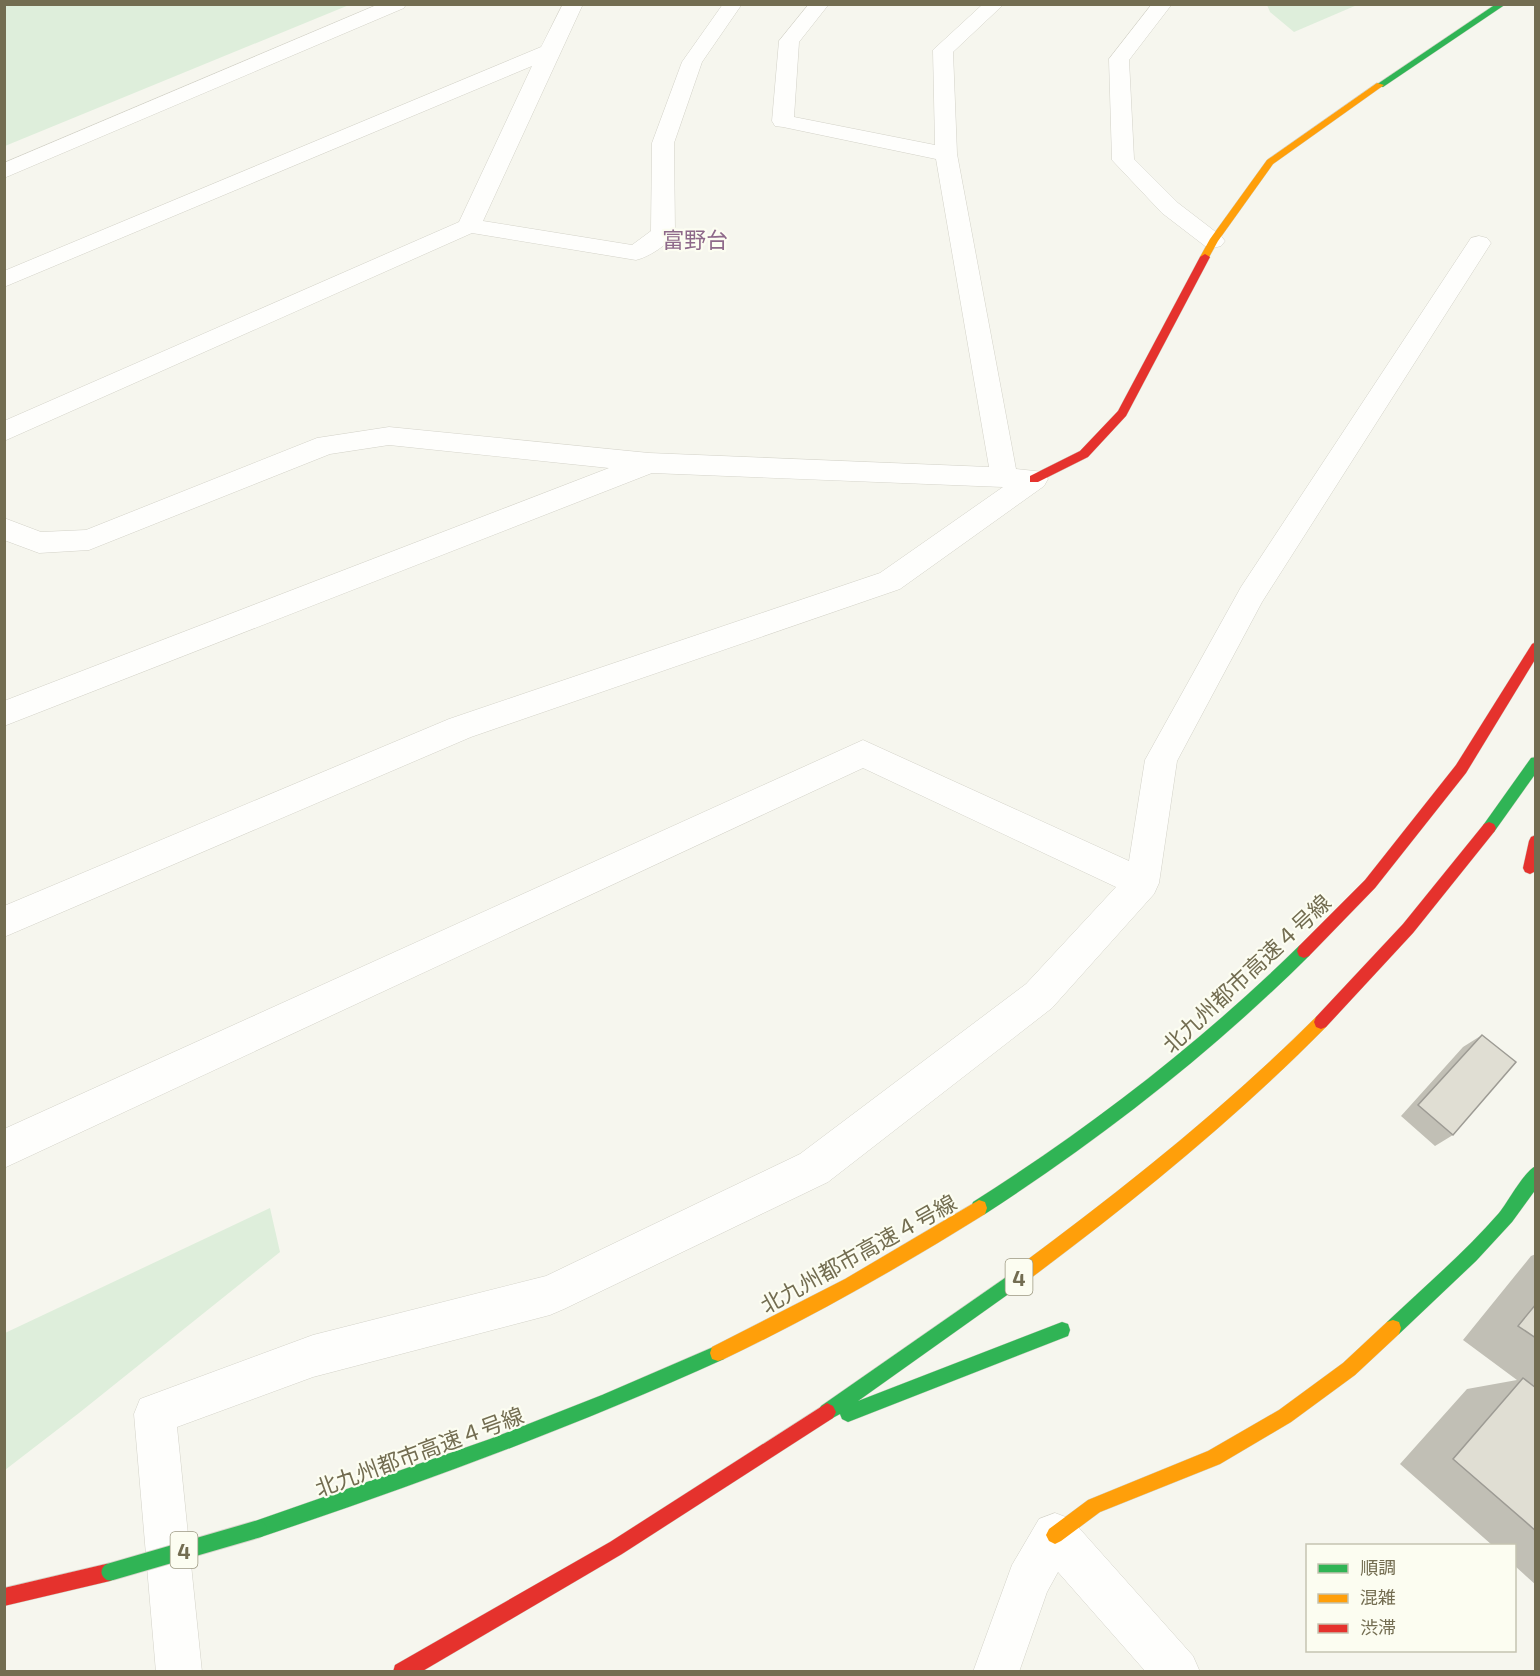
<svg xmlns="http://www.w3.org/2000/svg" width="1540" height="1676" viewBox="0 0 1540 1676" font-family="'Exo 2','Noto Sans JP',sans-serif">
<rect width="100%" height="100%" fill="#f6f6ee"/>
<path fill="#deeedb" d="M5,4H349V5L5,146Z
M1267,5V4L1357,5L1294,32L1270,12Z
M270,1208L280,1252L79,1413L5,1470V1333Z"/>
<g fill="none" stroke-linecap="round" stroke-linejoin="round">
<defs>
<path id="street" d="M379,4H406L404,8L4,178V163Z
M563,4H583L483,221L632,245L651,231L652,143L682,62L723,4H742L702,62L674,143L675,234C667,245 649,257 636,260L472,233L4,441V421L459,222L532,66L4,287V271L541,47Z
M809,4H829L799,42L794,117L935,145L933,50L983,4H1004L953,52L957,154L1016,469L1044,472L1048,479L1044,486L900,589L471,737L4,937V906L449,719L880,573L1003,487L652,473L4,726V701L609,468L389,445L330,454L89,550L39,553L4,540V518L41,532L86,530L317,438L389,427L649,453L989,467L936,159L783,127L775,126L772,121L779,41Z
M1152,4H1172L1129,60L1134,159L1178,203L1221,236L1225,241L1221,246L1213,248L1205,246L1162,213L1112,160L1109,59Z
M1479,236L1487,238L1491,243L1262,602L1177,761L1159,883L1154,894L1052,1008L828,1182L564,1309L550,1315L313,1377L177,1427L202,1672H156L134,1414L140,1399L313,1335L546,1276L800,1154L1026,984L1116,887L863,768L4,1168V1129L863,740L1129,861L1145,760L1150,751L1241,587L1471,238Z
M1055,1513L1071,1519L1193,1656L1200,1672H1146L1058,1572L1047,1592L1019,1672H973L1012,1565L1039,1519Z"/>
<path id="fast" d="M1496,4H1506L1383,87L1376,85Z
M1536,757V773L1494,832L1489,834L1484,832L1482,828L1484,824L1531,758Z
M1304,944L1309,946L1311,951L1309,956C1210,1054 1102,1138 985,1214L979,1216L973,1214L971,1208L973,1202C1091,1127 1199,1044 1299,946Z
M1536,1166V1189L1512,1222L1476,1261L1399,1334L1393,1336L1387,1334L1385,1328L1387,1322C1425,1286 1465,1252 1499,1213C1508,1202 1524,1171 1536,1166Z
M1025,1264L1031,1266L1033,1272L1031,1278L858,1401L1062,1322L1068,1324L1070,1330L1068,1336L848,1422L842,1419L840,1414L827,1421L821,1418L818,1412L821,1406Z
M718,1345L724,1347L726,1353L724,1359C572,1428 416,1485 258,1538L252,1535L249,1529L252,1523L258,1520L490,1439L602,1395Z"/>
<path id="slow" d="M1377,83L1384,85L1273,164L1218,241L1208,259H1202L1200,257L1210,239L1267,160Z
M1321,1015L1326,1017L1328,1022L1326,1027C1235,1119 1135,1200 1031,1278L1025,1280L1019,1278L1017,1272L1019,1266C1123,1189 1224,1109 1316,1017Z
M979,1200L985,1202L987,1208L985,1214C900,1267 814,1316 724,1359L718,1361L712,1359L710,1353L712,1347L845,1279Z
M1393,1320L1399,1322L1401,1328L1399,1334L1355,1375L1291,1422L1220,1464L1100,1512L1061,1541L1055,1544L1049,1541L1046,1535L1049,1529L1088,1500L1208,1451L1279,1410L1343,1363L1387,1322Z"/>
<path id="jam" d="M1205,254L1210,257L1126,416L1088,457L1038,482H1030V476L1080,451L1118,411L1200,257Z
M1536,642V658L1466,773L1375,888L1309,956L1304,958L1299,956L1297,951L1299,946L1365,880L1456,765L1532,644Z
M1489,822L1494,824L1496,828L1494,832L1413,933L1326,1027L1321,1029L1316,1027L1314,1022L1316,1017L1403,924L1484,824Z
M1536,835V871L1530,874L1525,872L1523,868L1529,841L1531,837Z
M827,1403L833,1406L836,1412L833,1418L622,1554L421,1672H393L395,1665L610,1542Z
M110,1563L116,1566L119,1572L116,1578L110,1581L4,1606V1588Z"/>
</defs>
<use href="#street" stroke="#d3d2c8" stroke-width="1"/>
<use href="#fast" stroke="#d3d3c8" stroke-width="1"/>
<use href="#slow" stroke="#d3d3c8" stroke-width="1"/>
<use href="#jam" stroke="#d3d3c8" stroke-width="1"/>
<use href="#street" fill="#fefefc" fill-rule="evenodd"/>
<use href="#fast" fill="#30b455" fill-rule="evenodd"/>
<use href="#slow" fill="#ff9f0a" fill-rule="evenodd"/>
<use href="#jam" fill="#e5322d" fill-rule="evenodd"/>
<defs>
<path id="fast-bridge" d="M110,1572L258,1529"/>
</defs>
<use href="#fast-bridge" stroke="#d5d3c9" stroke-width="19" stroke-linecap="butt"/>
<use href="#fast-bridge" stroke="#30b455" stroke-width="17"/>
</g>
<path fill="#c1bfb5" d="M1482,1035L1453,1135L1435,1146L1401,1116L1463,1047Z
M1536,1254V1585L1515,1566V1545H1492L1400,1464L1467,1389L1517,1380L1463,1340L1531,1256Z"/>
<path fill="#e0ded3" stroke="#9d9b94" stroke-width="1.5" d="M1482,1035L1516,1062L1453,1135L1418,1105Z
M1536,1304V1338L1518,1326Z
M1523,1378L1536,1388V1531L1453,1459Z"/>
<g text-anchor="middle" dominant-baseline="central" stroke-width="4.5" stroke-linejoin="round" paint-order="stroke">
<g fill="#fcfdf1" stroke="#9c9881" stroke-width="1.5">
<rect x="1005.5" y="1259" width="27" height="36" rx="4.5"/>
<rect x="170.5" y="1532" width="27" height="36" rx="4.5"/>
</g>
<g font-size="21" font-weight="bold" fill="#736d51">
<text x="1019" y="1277">4</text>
<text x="184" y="1550">4</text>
</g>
<g font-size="22" fill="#8e698a" stroke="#fcfdf1">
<text x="695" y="239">富野台</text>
</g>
<g font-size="22" fill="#736d51" stroke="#fcfdf1">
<text transform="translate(1246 973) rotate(-43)">北九州都市高速４号線</text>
<text transform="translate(858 1253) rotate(-29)">北九州都市高速４号線</text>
<text transform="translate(419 1451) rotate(-20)">北九州都市高速４号線</text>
</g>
</g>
<rect width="1540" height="1676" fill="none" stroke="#736d51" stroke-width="12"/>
<rect x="1306" y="1544" width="210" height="108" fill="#fcfdf1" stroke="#c5c3b1" stroke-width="1.5"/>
<rect x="1318" y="1564" width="30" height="9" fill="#30b455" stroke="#c5c3b1" stroke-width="1.5"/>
<text x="1360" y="1574" font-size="18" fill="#736d51">順調</text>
<rect x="1318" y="1594" width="30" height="9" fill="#ff9f0a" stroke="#c5c3b1" stroke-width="1.5"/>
<text x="1360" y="1604" font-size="18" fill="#736d51">混雑</text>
<rect x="1318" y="1624" width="30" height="9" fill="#e5322d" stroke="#c5c3b1" stroke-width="1.5"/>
<text x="1360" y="1634" font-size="18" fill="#736d51">渋滞</text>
</svg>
